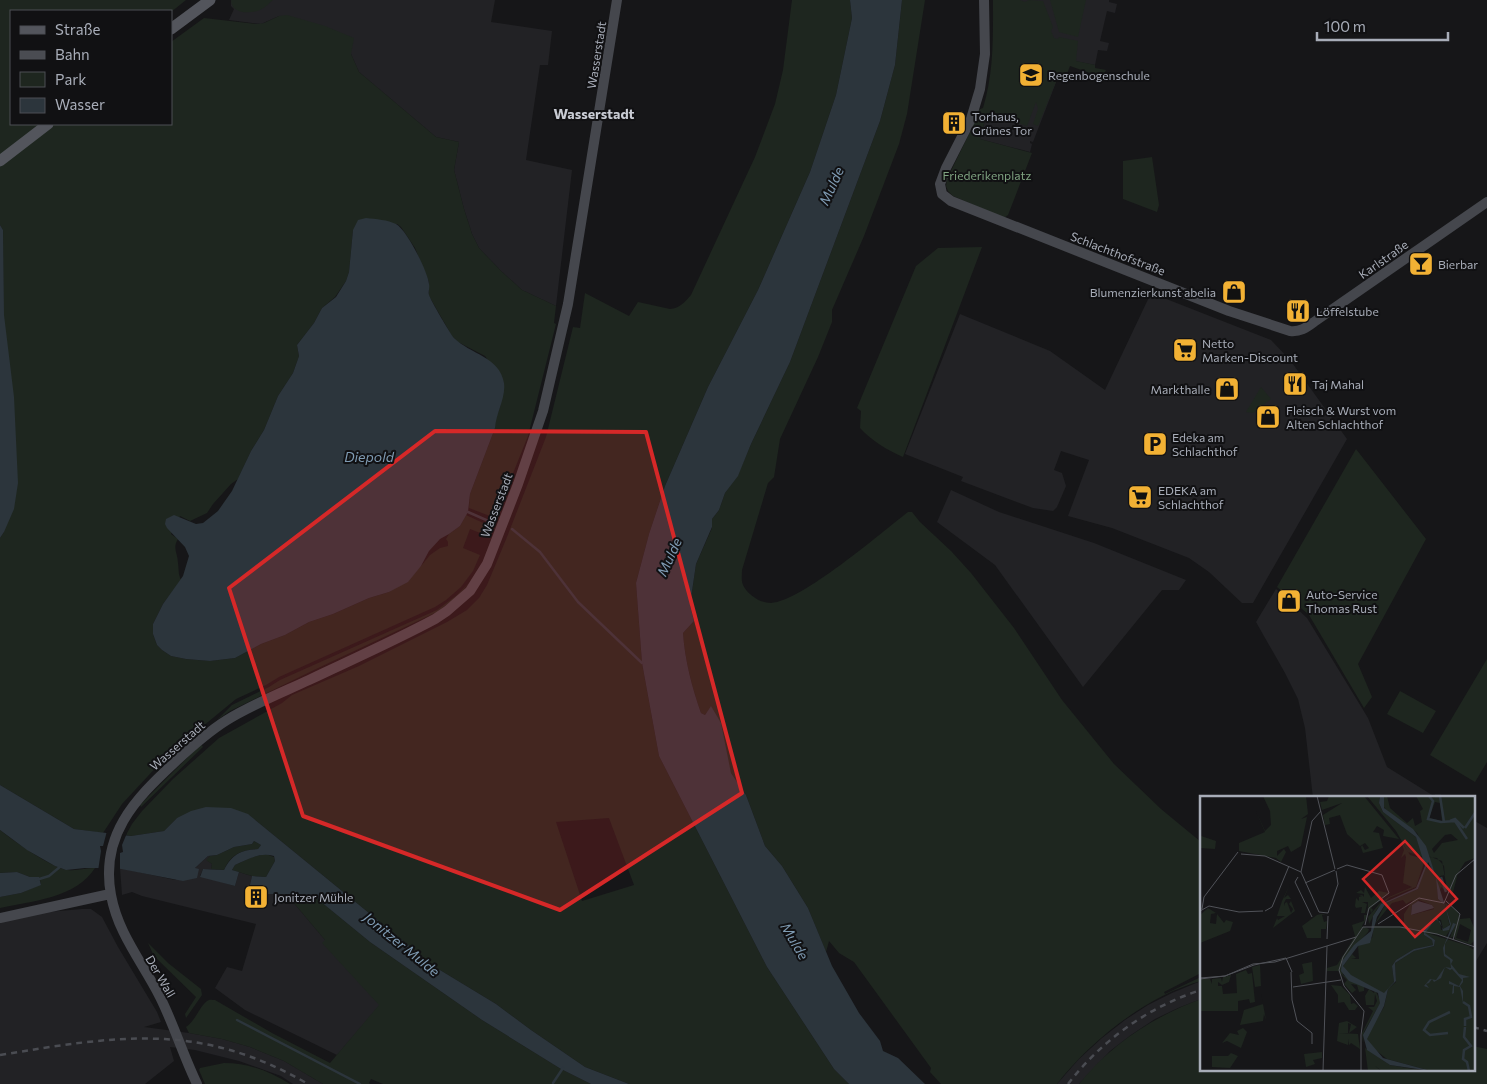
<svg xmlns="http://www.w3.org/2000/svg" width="1487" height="1084" viewBox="0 0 1487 1084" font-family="Commissioner,sans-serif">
<rect width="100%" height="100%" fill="#161618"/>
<path fill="#222225" d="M231,0H495L491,22L552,31L548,65H540L526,160L572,170L556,306L522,290L501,271L479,248L472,234L464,209L454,170L459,142L436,137L359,72L351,54L279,16L261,24L229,20L234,9L231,6Z
M1020,0H1109V2L1117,4L1115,13L1107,11L1100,41L1109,43L1107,51L1098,50L1095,65L1065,59L1033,142L1030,141V143L1032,144L1030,152L980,139L985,120L993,121Z
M1151,293L1271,340L1290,360L1347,439L1253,603H1242L1209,572L1189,558L1112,528L1068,516L1089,460L1061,451L1054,470L1062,473L1066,486L1057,507L1053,511L1033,508L961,481L963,477L905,454L960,314L1050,351L1105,390Z
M951,490L999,512L1094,543L1186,580L1179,590H1162L1083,687L995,565L937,522Z
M1276,589L1307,618L1368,718L1387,767L1437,798H1313L1305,728L1298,699L1285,673L1256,622Z
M1473,820L1487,828V943L1473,966Z
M208,856H210L207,860L212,864L211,869H203L200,876L235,886L239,872L252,876L249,889L307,895L293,902L380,1005L337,1055L245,1010L215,988L227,967L242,971L256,924L142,896L132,892L122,895L120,868L175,880L195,868Z
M82,909H91L102,917L118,947L157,1012L161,1022L144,1027L189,1033L222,1039L250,1047L284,1061L323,1084H293L281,1076L239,1061L195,1050L170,1047L174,1061L145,1084H0V922L36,913Z
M1201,981V999L1178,1008L1155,1019L1131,1035L1110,1051L1079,1084H1057L1079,1059L1102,1038L1125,1020L1148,1005L1172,993Z"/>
<path fill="#1e261f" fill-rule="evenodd" d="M0,0H186L171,12L11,11V124H171V42L204,18L257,24L264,23L279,16L287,15L325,26L354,38L351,54L359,72L436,137L459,142L454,170L464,209L472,234L479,248L501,271L522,290L556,306L554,323L556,324L528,436L495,518L469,508L470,494L495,428V420L500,407L504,383L485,356L458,342L452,336L429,296V282L415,248L401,227L397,224L353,230L349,272L346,281L335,297L322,308L314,323L297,345L299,356L293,373L278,396L264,430L251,451L238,479L231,484L213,504L207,513L190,521L180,516L171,534L178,539C172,548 178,554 178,563C179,570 178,573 181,580L163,604L153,624V634L157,645L162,650L171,656L186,659L210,661L235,658L261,644L285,635L309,622L333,614L369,598L389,592L421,566L430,555L440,548L448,546V542L446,539L449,534L460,526L466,515L492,527L488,536L470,529L463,548L480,555L473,571L461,587L446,600L435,607L279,677L266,685L236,699L180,745L161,762L122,804L103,833L74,829L0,785V538L4,532L3,230L0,225Z
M231,0H273C269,3 265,8 260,10C250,14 231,14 231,0Z
M792,0H850L852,18L836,95L810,172L758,290L708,387L665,486L649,534L636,583L642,663L659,756L767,967L834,1069L849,1084H629L585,1067L531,1030L496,1004L435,967L249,815L177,818L164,831L131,836L126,835L132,824L142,811L173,779L219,738L282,703L292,695L359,666L447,622L467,610L479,598L487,585L507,537L546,437L573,327L580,328L585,293L629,316L638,302L670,309C680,308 685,302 691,295L755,157L775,104L783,70ZM609,818L634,885L582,901L556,822Z
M902,0H925L907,114L899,144L864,236L832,310V322L818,357L780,439L774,477L768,483L742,570C742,574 741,581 743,585C748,595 760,603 771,603C802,601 881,533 908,512H912L920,522L951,551L971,573L1014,628L1062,700L1114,764L1161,809L1201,842V973L1164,992L1165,994L1201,977V981C1148,995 1090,1041 1057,1084H941L930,1072L931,1068L854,962L839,953L829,941L826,952L808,908L782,866L765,846L746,795L731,773L711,707L705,715L701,713C692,687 685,661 683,633L694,621L690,605L696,564L712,528V519L719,510L725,493L738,475L751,444L790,362L880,121L895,65Z
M993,0H1020L1025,2L1029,0L1043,1L1053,27L1051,31L1054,38L1058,39L1059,37L1078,41L1076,61L1095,65V68L1106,70L1101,80L1094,82L1090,81L1093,74L1070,66L1067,74L1060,72L1038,126L1033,124L1038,109L1036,102L1027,126L995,115L993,122L985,120L980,139L1032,153L1008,215L1004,218L953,196L948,191L946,186L947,179L969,134L978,110L983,108C994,72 993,37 993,0Z
M1050,0H1086L1078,37L1059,32Z
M1152,157L1159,205L1157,212L1123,199V161Z
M982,247L903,457C887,450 872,441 860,428L861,411L857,408L916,266L938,248Z
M1261,387L1271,399L1253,413L1246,412Z
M1356,449L1426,539L1358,664L1372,697L1364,708L1309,615L1277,587Z
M472,580L457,597L437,612L316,669L230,711L217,720L232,705L269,687L280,680L437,610L457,595Z
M1487,659V762L1475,782L1430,755Z
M1400,691L1436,711L1423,733L1387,714Z
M201,744L203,747L141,807L140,805Z
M0,830C12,840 53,869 68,870C77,871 86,868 95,868C76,898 32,901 0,908V897L21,893L41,884L39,877H30L17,872L0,873Z
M254,841L261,845L258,849C241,850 231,854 224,870L211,869L212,864L206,860L210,856L217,855L234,847L252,844Z
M266,854L274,857L275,861L266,877L252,876L232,870L235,865L252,857Z
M307,895L315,897L370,942L482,1020L561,1069L591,1084H383L371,1079L369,1083L370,1084H323L284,1061L250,1047L222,1039L189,1033L186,1027C196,1020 200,1006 207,1001C210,999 211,1000 215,1000L272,1033L330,1063L379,1005L322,943L325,940L293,902Z
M148,943L168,963L201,989L202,995L186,1018L185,1014L196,997L154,956Z
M1201,999V1070H1473V1046L1487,1049V1084H1079C1111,1044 1153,1017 1201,999Z
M224,1063C248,1063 269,1071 290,1084H205L199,1070L200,1068Z"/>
<path fill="#2c353c" d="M850,0H902L895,65L880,121L790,362L751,444L738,476L725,493L719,510L712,519V527L696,564L690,605L694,621L683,633C685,661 692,687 701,713L705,715L711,706L721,723L731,773L746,795L765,846L782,866L808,908L832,966L859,1013L880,1041L883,1051L898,1058L925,1084H849L834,1069L767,967L659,756L642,663L636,583L649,534L665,486L708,387L758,290L810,172L836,95L852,18Z
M366,218C376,219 388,220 396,224C407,230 428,272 429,284C430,287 428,292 429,295C430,299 451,335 454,338C470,354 500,357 504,383C506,398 496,413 495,428L470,494L468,512L460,526L449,534L440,539L429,551L421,566L408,582L389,592L369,598L333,614L309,622L285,635L261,644L235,658L210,661L186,659L171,656L162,650L157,645L153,634V624L163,604L183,576L189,556L185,547L167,528L165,524L166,519L174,515L196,524L203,523L218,511L232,491L251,451L264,430L278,396L293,373L299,356L297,345L314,323L322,308L336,297L346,281L349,272L353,230L358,220Z
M0,225L3,230L4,315L14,397L18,483L14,509L4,532L0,538Z
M0,785L74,829L131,836L164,831L177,818L191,811L206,807L231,808L248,814L435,967L496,1004L531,1030L585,1067L629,1084H591L561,1069L482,1020L370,942L315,897L301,894H265L249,889L252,876L266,877L275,861L274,856C260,852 248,859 235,865L232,870L239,872L235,886L200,877L203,869L224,870C232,854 241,850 258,849L261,845L254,841L252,844L234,847L217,855L208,856L195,868L199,869L197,878L183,881L116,868H85L66,870L55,866L27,850L0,830Z
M17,872L30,877H39L41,885L21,893L0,897V873Z"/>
<path fill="#161618" d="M107,831L127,833L122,845L123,852L120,853V871H98L101,851L100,846H103Z"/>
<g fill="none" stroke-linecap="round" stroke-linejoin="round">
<path stroke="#2c353c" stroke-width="2.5" d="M468,512L493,523
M512,529L540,552L578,602L642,663
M36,880L49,876L61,866
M237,1020L360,1084
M553,1083L563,1068"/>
<path stroke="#45474d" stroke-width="10" d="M984,0L985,54L980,89L971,119L946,168L940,184L942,194L951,201L1229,311L1290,331C1300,332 1306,328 1314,322L1487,202
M0,918L110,894
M197,1084C183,1055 174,1025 160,997C143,963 118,934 111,895C100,836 134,800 174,763C191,747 208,732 227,720C253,704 281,693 309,680C351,660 394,641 435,619L447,611L470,591L487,564L518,484L543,411L568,304L617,0"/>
<path stroke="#53555c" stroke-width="11" d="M171,29L210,0
M0,161L48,124"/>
<path stroke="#4a4c52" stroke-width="2.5" stroke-dasharray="6 5" stroke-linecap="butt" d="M1473,1027L1487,1031
M0,1055C116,1036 200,1021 308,1084
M1068,1084C1102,1040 1148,1007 1201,990"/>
</g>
<path fill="#d62828" fill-opacity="0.2" stroke="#d62828" stroke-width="4" stroke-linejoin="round" d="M435,431L646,432L742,793L560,910L303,816L229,588Z"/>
<defs>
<symbol id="school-square" viewBox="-11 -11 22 22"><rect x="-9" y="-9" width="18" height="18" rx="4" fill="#f2b134" stroke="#111113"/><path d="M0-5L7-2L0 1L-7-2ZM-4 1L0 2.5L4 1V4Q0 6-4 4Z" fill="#111"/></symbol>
<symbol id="building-square" viewBox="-11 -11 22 22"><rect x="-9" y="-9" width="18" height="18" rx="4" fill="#f2b134" stroke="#111113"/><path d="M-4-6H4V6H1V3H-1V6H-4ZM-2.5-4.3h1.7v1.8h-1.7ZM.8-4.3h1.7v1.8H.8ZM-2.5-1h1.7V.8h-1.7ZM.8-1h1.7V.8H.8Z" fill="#111"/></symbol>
<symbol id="bar-square" viewBox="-11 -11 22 22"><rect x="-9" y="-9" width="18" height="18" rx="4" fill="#f2b134" stroke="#111113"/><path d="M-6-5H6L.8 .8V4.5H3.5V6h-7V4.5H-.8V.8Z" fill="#111"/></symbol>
<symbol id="shop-square" viewBox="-11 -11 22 22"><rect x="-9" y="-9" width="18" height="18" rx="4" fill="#f2b134" stroke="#111113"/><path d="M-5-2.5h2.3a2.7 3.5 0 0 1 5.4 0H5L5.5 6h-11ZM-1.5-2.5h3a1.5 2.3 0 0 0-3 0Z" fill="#111"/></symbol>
<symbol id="restaurant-square" viewBox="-11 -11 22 22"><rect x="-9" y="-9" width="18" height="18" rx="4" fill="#f2b134" stroke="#111113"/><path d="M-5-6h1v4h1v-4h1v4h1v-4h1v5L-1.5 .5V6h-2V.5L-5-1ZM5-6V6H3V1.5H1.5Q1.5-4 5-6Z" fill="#111"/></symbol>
<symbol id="supermarket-square" viewBox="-11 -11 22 22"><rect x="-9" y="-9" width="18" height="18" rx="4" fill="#f2b134" stroke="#111113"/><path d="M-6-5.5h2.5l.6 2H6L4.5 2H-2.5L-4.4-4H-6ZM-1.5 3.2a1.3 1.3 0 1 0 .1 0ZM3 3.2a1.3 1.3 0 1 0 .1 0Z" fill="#111"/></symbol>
<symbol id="parking-square" viewBox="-11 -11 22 22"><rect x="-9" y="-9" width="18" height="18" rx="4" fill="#f2b134" stroke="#111113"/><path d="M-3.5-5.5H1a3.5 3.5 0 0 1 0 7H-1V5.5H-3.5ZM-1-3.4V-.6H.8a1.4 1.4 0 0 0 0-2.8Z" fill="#111"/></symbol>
</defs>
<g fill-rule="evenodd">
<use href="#school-square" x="1017" y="61" width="28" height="28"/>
<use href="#building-square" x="940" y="109" width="28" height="28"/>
<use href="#bar-square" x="1407" y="250" width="28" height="28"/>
<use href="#shop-square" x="1220" y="278" width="28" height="28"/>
<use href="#restaurant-square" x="1284" y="297" width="28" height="28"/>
<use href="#supermarket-square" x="1171" y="336" width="28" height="28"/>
<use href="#restaurant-square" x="1281" y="370" width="28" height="28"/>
<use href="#shop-square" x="1213" y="375" width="28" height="28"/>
<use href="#shop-square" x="1254" y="403" width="28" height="28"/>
<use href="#parking-square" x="1141" y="430" width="28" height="28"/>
<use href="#supermarket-square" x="1126" y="483" width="28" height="28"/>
<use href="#shop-square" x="1275" y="587" width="28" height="28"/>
<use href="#building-square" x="242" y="883" width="28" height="28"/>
</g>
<g text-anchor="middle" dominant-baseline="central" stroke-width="4" stroke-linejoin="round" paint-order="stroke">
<g font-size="12" fill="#a8adb8" stroke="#111113">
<text transform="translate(596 55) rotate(-81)">Wasserstadt</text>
<text transform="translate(1118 253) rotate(21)">Schlachthofstraße</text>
<text transform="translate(1383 259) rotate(-35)">Karlstraße</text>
<text transform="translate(496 505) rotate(-69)">Wasserstadt</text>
<text transform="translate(177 745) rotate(-41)">Wasserstadt</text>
<text transform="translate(161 976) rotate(60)">Der Wall</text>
</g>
<g font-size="12" fill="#a8adb8" stroke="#111113" text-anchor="start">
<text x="1048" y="75">Regenbogenschule</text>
<text x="972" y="116">Torhaus,<tspan x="972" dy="14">Grünes Tor</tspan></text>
<text x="1438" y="264">Bierbar</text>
<text x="1216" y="292" text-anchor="end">Blumenzierkunst abelia</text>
<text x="1316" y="311">Löffelstube</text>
<text x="1202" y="343">Netto<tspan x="1202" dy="14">Marken-Discount</tspan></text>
<text x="1312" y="384">Taj Mahal</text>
<text x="1210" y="389" text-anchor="end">Markthalle</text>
<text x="1286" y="410">Fleisch &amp; Wurst vom<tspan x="1286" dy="14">Alten Schlachthof</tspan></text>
<text x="1172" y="437">Edeka am<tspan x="1172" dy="14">Schlachthof</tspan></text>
<text x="1158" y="490">EDEKA am<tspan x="1158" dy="14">Schlachthof</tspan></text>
<text x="1306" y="594">Auto-Service<tspan x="1306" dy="14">Thomas Rust</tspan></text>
<text x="274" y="897">Jonitzer Mühle</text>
</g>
<g font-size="12" fill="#7fa381" stroke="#111113">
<text x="987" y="175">Friederikenplatz</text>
</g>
<g font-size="14" font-weight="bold" fill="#c9ccd4" stroke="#111113">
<text x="594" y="113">Wasserstadt</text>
</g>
<g font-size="14" font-style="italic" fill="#7f9bb3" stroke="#111113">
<text transform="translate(831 186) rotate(-66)">Mulde</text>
<text x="369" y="456">Diepold</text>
<text transform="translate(669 557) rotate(-66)">Mulde</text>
<text transform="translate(795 941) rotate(59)">Mulde</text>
<text transform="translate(402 944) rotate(39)">Jonitzer Mulde</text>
</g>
</g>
<g transform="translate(1200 796)">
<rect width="275" height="275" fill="#161618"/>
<path d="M63,0H106L108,18L101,23L107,21L101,50L91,56L88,50L77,55V60L84,53L86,56L81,66L76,62L39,55V47L65,36L56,15L65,35L71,29L70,15ZM129,0H164L199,43L183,40L184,34L177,30L173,36L179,37L183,52L163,57L161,51L162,49L165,54L169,52L165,47L160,50L147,38L140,19L129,22L130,28L125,29L123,19L142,7L122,14L120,6L127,5ZM167,0H180L179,7L183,16L216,41L225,64L216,91L189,102L177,113L169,128L168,121L180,107L189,101L212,91L203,87L206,61L205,58L201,62L204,54L201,45L210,59L217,61H223L208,56L196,35ZM184,0H187L190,12L207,27L213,22L215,30L222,26L220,15L223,13L216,0H275V62L265,66L258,77L253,96L247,93L242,65L228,60L217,37L186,14L182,8ZM235,6L240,7L242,25L229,22ZM251,38L258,44L242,47L234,57L232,53L245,39ZM1,40L16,45L15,53L0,52ZM228,61L237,62L244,70L245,79L240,80L248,96L241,91L239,97L237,86L238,103L245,109L250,129L243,133L241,124L235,122L224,133V139L232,144L233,149L214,153L196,164L192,170L194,186L184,198L154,182L145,175L143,170L152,158L156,162L151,163H159L158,150L172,142L174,130H204V118L213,104L206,108L203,104L192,107L175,128L186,107L218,93L227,66L236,80ZM219,104L232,109L234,113L211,119L212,109ZM90,88L84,102L88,99L91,103H86L84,107L85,110V107L87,106L91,117L93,113L89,108L91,105L95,115L73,132L77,122L78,124L85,120H77L82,105ZM165,91L171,102L179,95L189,97L171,112L173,114L171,117L170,113L166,118L168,112V106H162L167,108L165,117H161L162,111L156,112L155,110L156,102L159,105V101L162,100L159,99H162L164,101V98L156,97L161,94L164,97ZM245,107L258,115L260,123L270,122L275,134V144L271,148L275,150L255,143L254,140L250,142L255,127L246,140L227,137L275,152L269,151L275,154V275H231L187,263L169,249L166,241L184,211L188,193L196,186L195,167L214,155L234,150L235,144L224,137L235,124L240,125L241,134L250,132ZM260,128L271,134L268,146L256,142ZM8,112L16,117L11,118L10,127L16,128L17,118L24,127L26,124L33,126L30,135L0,147V119ZM117,119L121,118L126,119H122L124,126L127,125L126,133H121V142H107L102,130ZM164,119H167V121L162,130L169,133L168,136L142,165L143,179L164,190V195L159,196L157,189L151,188L156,194L152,197L144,188L147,184L138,175H127V172L137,169L155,140L152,129L164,125ZM112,166L113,185L101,188L99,179L104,177L102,168ZM60,169L61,190L55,191L52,171ZM46,174L48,178L52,177L55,206L50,207L49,203L38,205V215H0V183H10L12,188V183L21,182L22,186L23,181L31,179L29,186L22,189L18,186V190H22L23,198L37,197L36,178ZM131,189L141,190L150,199L151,208L154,207L158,210L155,214H149L144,206L138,207V199ZM169,193L174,197L175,194L179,202L180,198L182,204L164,236L163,247L162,237L173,215L168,211H174L177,205L175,198L174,209H166L165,200ZM61,198L66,224L64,218L63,225L40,229L44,214L63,208ZM147,225L157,231L149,237L151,228L148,227V237H139L158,238L160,253L151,247L149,249V243L148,249L137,245L139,227ZM43,232L47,236L41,252L27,245L22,247L30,237L39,239L37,235ZM165,252L190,269L226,275H182L175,270L181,275H168ZM122,256V262L113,264L115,268L106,271L104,258ZM31,257L38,260L30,272L12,271V260H28Z" fill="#1e261f" fill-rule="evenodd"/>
<path d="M180,0H184V12L213,33L226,50L251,128L249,134L243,135L240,125L235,124L225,137L235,144L234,150L214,155L195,167L196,185L188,193L184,210L167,243L183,262L231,275L190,269L167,254L163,239L180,207L178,197L149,185L141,175L142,165L154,149L171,135L173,120L181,108L216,92L225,70L216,41L183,16L179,7ZM228,66L236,81L238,103L245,109L250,129L243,133L237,122L224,133V139L232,144L233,149L214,153L196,164L192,170L194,186L184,197L151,179L143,170L158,150L170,147L177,121L186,107L218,93ZM218,105L232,109L234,112L211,119L212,109ZM253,127L256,128L245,148V158L253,164L251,168L259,178L270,181L263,182V186L260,190L263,195V207L260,191L254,190V197L252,198L253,189L249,188V185L259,190L262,184L252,173L250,174L245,171L241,182L234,186L232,183L229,187L226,188L229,192L224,190L230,183L236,184L245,171L251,172L250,164L244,160L243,152Z" fill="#2c353c" fill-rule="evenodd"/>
<path fill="none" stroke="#2c353c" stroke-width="2.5" d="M229,0L233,5L228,23L241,26L255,25L267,43M235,0H240L244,26M250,25L255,23L264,32M265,32L275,17M241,81L246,96M263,206L269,210L271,221L265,223V230M265,231L264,241L271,250L264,254L263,263L267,266L269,275M248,237L230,239L224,234L229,226L250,216"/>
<path fill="none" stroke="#505258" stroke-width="1" d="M117,0L135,73M41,58L65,60L101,76L119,116L128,117M137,73L147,69L182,79L189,97L169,112L165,129M101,76L112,25L121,15M98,81L95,86L112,121M105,87L135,74M246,105L260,118L253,144M2,113L4,101L38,56M0,115L9,110L39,116L63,115M65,115L72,111L89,70M128,117L138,88L136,75M178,128L219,102L244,107L256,79L275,63M127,143L128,120M86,162L92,176M91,176L92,204L97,225L112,237V248M0,182L25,180L53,168L75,166L156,141M0,183L25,180L54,169L86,162M93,191L141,184M123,275L127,150M161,275V239L164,215L144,190L139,174L143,161L163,131H200L237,138L275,151"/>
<path fill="#d62828" fill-opacity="0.15" stroke="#d62828" stroke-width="2.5" d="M205,45L257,103L215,141L163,83Z"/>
<rect width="275" height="275" fill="none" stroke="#a8adb8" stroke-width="2.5"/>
</g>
<rect x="10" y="10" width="162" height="115" fill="#111113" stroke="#4d4f55"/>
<rect x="20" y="26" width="25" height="8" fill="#53555c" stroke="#4d4f55"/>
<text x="55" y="35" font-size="15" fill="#a8adb8">Straße</text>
<rect x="20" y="51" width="25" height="8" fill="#4a4c52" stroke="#4d4f55"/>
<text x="55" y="60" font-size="15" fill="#a8adb8">Bahn</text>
<rect x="20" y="72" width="25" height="15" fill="#1e261f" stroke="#4d4f55"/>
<text x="55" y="85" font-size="15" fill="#a8adb8">Park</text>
<rect x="20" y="98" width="25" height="15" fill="#2c353c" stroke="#4d4f55"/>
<text x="55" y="110" font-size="15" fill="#a8adb8">Wasser</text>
<path d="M1317 32v8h131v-8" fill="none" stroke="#a8adb8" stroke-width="2.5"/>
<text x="1324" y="32" font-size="15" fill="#a8adb8" stroke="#111113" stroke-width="4" paint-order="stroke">100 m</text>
</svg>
